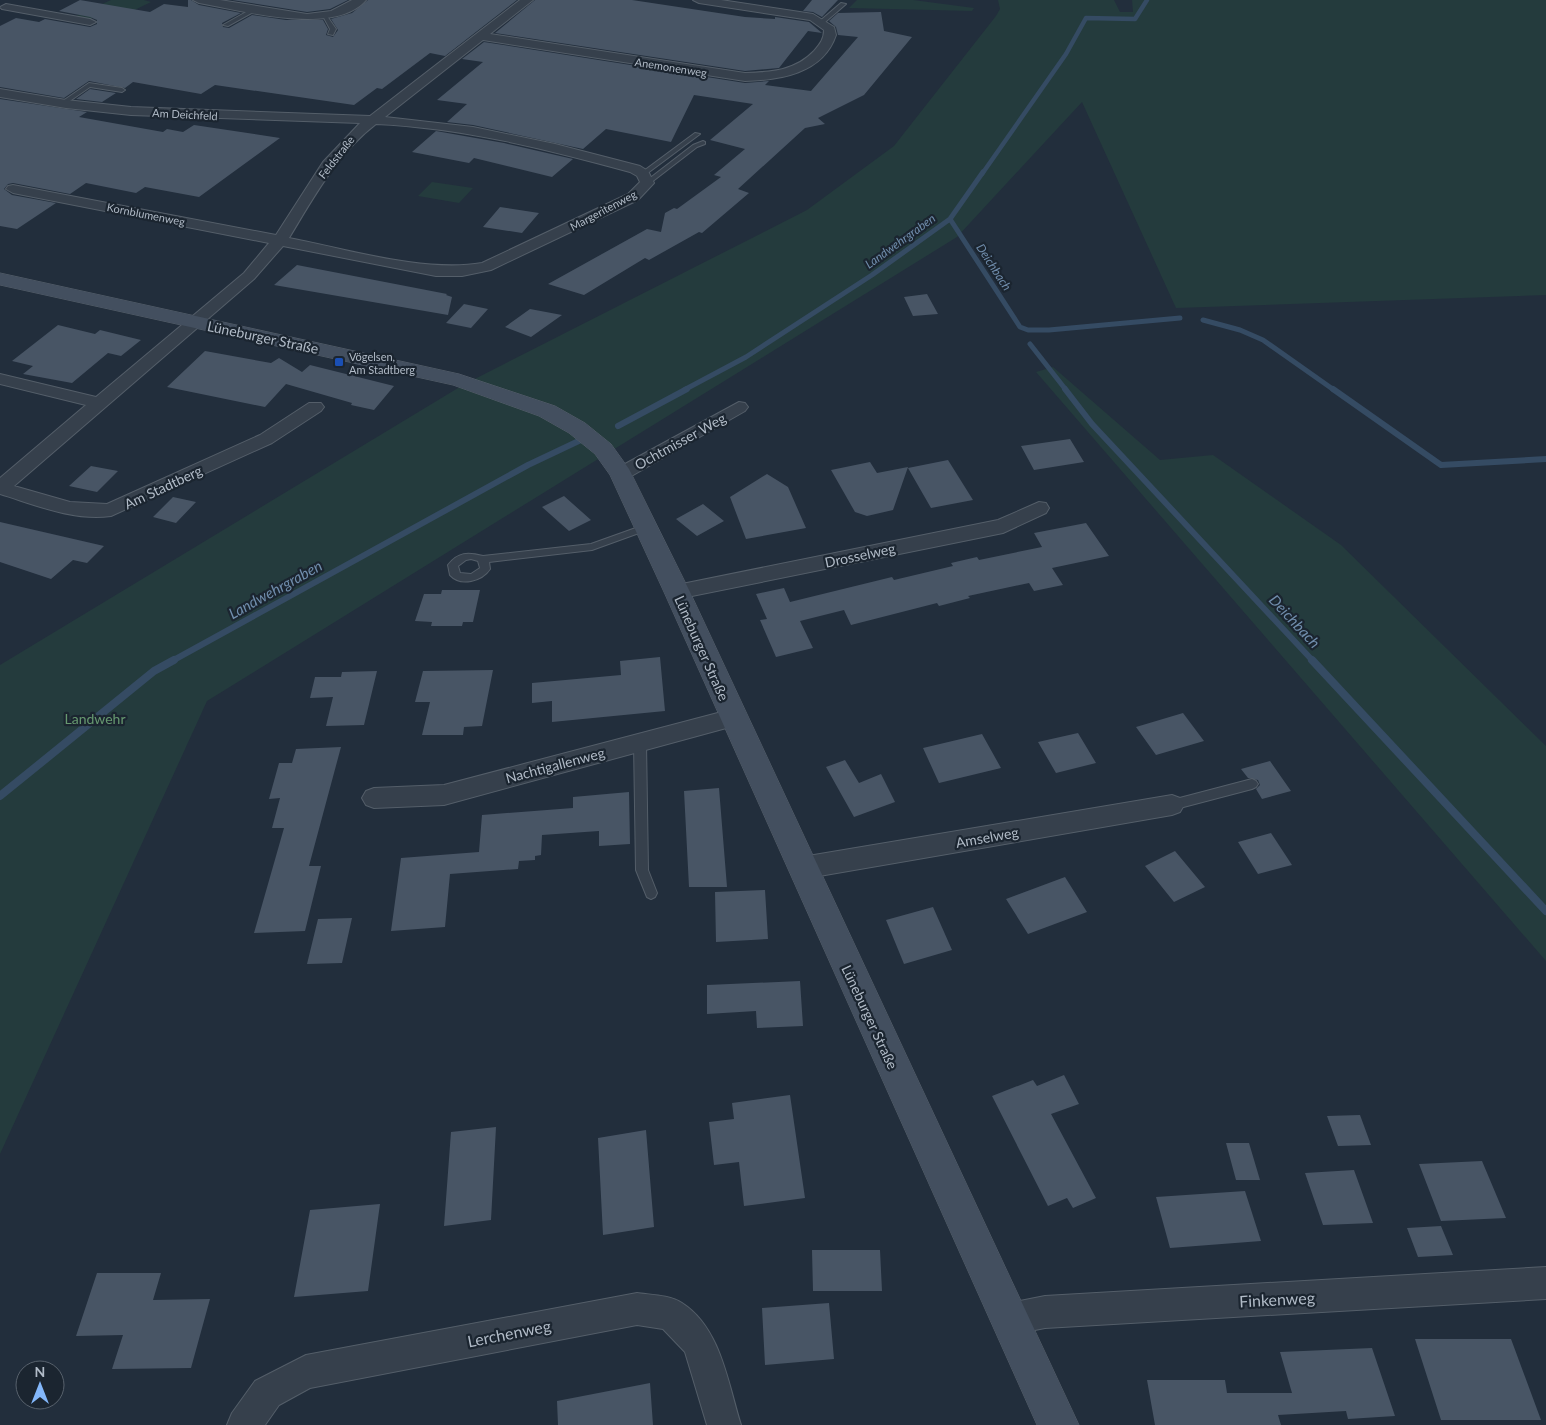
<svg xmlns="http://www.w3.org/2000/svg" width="1546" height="1425" viewBox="0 0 1546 1425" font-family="Lato,sans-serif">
<rect width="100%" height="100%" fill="#222e3c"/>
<path fill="#243b3d" d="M111,0H144L151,2L118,18L101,14L88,20L74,17Z
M857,0H913L974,8L972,11L849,8Z
M998,0H1114L1120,12H1133L1132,0H1546V295L1176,308L1082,102L957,237L207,701L0,1154V665L463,385L807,210L894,146L996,16L1000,9Z
M432,182L473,188L459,203L418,196Z
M1053,367L1160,460L1213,455L1341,545L1546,746V961L1036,372Z"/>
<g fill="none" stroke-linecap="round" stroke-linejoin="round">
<path stroke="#354b63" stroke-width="4.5" d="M982,174L1066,54L1086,18L1135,19L1147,0"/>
<path stroke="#354b63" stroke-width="5" d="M950,219L1020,327L1028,330H1049L1180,318
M1203,320L1240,330L1263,340L1334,390
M1030,344L1066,390
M684,390L746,357L872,275L950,219L983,172"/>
<path stroke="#354b63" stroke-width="6" d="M1065,389L1092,424L1313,661
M1333,389L1441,465L1546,459
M618,426L687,389
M172,661L528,465L585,438"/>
<path stroke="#354b63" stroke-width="8" d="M1312,660L1546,911
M0,796L154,671L174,660"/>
</g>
<path fill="#485565" d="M80,0L150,12L164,4L188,7V0H191L199,5L241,13L222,23L223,27L229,28L252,15L286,20H323L328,29L326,35L333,37L338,30L331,19L352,13L368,0H517L445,56L430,53L382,89L377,88L354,105L215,85L201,94L133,82L125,88L89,81L64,98L0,87V26L16,18L39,22L45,19L90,27L97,24V20L90,17L59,11Z
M232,0H348L330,9L307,12Z
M535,0H632L745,17L775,19V17L809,22L822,33L808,31L779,68L745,71L495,33Z
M812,0H838L822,17L813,12L803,11Z
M881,12L884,31L912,37L864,95L818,118L825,124L805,128L738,189L749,193L702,233L699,232L649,260L645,258L584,295L548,284L647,229L661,232L665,213L674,208L677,209L721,177L714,175L745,149L710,140L753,104L694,95L671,142L606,129L583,149L473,125L447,122L467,104L437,100L483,62L462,59L484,42L745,83L769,81L765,85L811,91L858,37L838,35L836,27L829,21L838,13Z
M90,89L116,93L102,102L76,99Z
M0,99L87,112L79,117L163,132L167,129L183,132L194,125L280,138L199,197L145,187L136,193L86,183L70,194L13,183L8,184L4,189L12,195L56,203L17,229L0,226Z
M436,131L504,143L573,159L552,177L474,158L469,163L412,152Z
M500,207L539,213L522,233L483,227Z
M297,265L447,294L446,295L452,297L448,315L274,285Z
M927,294L938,314L913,316L904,297Z
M464,304L488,309L471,328L446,323Z
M530,309L562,315L531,337L505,327Z
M58,325L95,334L100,330L141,340L121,356L108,353L72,383L23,374L33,366L12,361Z
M205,351L271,363L279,358L302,372L310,365L394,386L374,410L351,405L352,403L286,384L265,407L167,387Z
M1070,439L1084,462L1034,470L1021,446Z
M948,460L973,500L931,508L908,468Z
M870,462L877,473L908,467L893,510L867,516L855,512L831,470Z
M91,466L118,471L97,492L69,486Z
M767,474L788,487L806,528L746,539L730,497Z
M564,496L591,520L569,531L542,507Z
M173,497L196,502L176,523L153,517Z
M703,504L724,521L697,536L676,519Z
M0,522L104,546L87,563L73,560L51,579L0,562Z
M1086,523L1109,556L1052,568L1063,585L1034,591L1029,583L968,596L970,598L939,606L937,603L851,625L844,610L800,621L813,648L776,657L760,620L767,619L756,594L784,588L790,602L892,577L894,580L953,566L951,563L977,557L979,560L1042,547L1034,533Z
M442,590H480L473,622H463L462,626H431L432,622L415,621L424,594H441Z
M660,657L665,711L552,722V701L532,703V683L621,675L620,661Z
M493,670L482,726L464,727L463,735H422L430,702H415L423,671Z
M377,671L364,725L326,726L333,697L310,698L315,677H341L342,672Z
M1183,713L1204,741L1156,755L1136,727Z
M1078,733L1096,763L1056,773L1038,742Z
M982,734L1001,768L939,783L923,748Z
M341,747L309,866H321L305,931L254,933L284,828H272L280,798L269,799L279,763H292L296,749Z
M845,760L859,783L881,774L895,802L854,817L826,767Z
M1270,761L1291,791L1262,799L1256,789L1260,785L1258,780L1248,778L1241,769Z
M719,788L727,887H689L684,791Z
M629,792L630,844L599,846V831L542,835L541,855L535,856V860L519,861L518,869L450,874L445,927L391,931L401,858L479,852L482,815L573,808V797Z
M1271,833L1292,865L1258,874L1238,842Z
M1175,851L1205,887L1174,902L1145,866Z
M1065,877L1087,912L1028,934L1006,899Z
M765,890L768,939L716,942L715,892Z
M933,907L952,950L904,964L886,920Z
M352,918L342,963L307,964L318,919Z
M800,981L803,1026L757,1028L756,1011L707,1014V985Z
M1064,1075L1079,1104L1051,1114L1096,1198L1073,1208L1067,1198L1048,1206L992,1096L1033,1080L1037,1086Z
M790,1095L805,1198L744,1206L739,1162L714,1165L709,1122L734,1119L732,1103Z
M1360,1115L1371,1145L1338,1146L1327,1116Z
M496,1127L491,1220L444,1226L451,1132Z
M646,1130L654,1227L603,1235L598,1138Z
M1226,1143H1249L1260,1180H1236Z
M1482,1161L1506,1218L1441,1221L1419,1164Z
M1354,1170L1373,1223L1323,1225L1305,1173Z
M1245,1191L1261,1241L1170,1248L1156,1197Z
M380,1204L368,1291L294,1297L310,1210Z
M1441,1226L1453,1255L1418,1257L1407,1228Z
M812,1250H880L882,1291H813Z
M97,1273H161L153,1300L210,1299L191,1368L112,1369L123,1335L76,1336Z
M829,1303L834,1359L765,1365L762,1308Z
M1415,1339H1511L1541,1420H1441Z
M1372,1348L1395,1416L1348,1419L1346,1411L1278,1415L1281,1425H1155L1147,1380H1225L1227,1393H1292L1280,1352Z
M650,1383L653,1425H558L557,1401Z"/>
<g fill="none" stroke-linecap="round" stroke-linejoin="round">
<defs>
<path id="lane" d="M841,3L846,4L824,23H820V21Z
M255,7L257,10L228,26L223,25Z
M323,16H327L336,29L333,35L328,34L330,29Z
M89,83L122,88L125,90L122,92L90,87L64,105H60V103Z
M695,133L700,134L645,175H641V173Z
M703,141L705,142V144L697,147L649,184H645V182L693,145Z
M647,524L652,527L650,529L592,550L489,562L490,569C482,581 461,587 450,575L448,565C458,552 468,552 483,556L591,544ZM471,559L478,561L480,568L471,574L460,573L458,566L466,560Z
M640,738L644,740L646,743L648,870L657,893L655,897L651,899L647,897L636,870L634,743L636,740Z
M1252,779L1256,781L1258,784L1256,787L1252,789L1172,810L1168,809L1166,805L1168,801L1172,800Z"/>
<path id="street" d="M193,0H220L307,14L331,11L352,0H366C334,37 241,10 199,3Z
M520,0H533L490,34L745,73C771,72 795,71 814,51C820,44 824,39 824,30L810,20L699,3L693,0H721L813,14L834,27L836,35C823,74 779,80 745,81L483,40L385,117L473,127L555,144L640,166L648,171L654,183L638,200L491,270L462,276H436L283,246L254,279L14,486L70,502L107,504L260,435L309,403H321L324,407L321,411L272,443L111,516C72,521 36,505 0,494V478L86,405L0,384V374L96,397L244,273L269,243L13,193L6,189L8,186L13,185L276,235L323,162L360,123L131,115L66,108L0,97V89L66,100L131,107L370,116ZM376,124C463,128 546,149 630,172L637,176L640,182L628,194L482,263C424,273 347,249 289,238C314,197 337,154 376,124Z
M6,4L90,19L96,22L90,25L2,9L0,7Z
M739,402L745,403L748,407L745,411L628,478L621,480L614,478L612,474L614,470Z
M1039,502L1046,503L1049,508L1046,513L1003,533L677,599L670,597L667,592L670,587L677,585L998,520Z
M733,709L741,712L744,718L741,724L444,805L374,808L366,805L362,798L366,791L374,788L444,785Z
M1172,795L1180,798L1184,805L1180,812L1172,815L802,879L793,876L789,868L793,860L802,857Z
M1546,1267V1299L1045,1328L1010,1335L999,1330L994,1319L999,1308L1010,1303L1045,1296Z
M637,1293C651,1295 670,1295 682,1303C721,1328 728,1384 741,1425H707L685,1352L663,1329L637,1325L310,1388L279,1405L265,1425H227L232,1413L255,1381L306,1355Z"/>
<path id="secondary" d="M0,273L459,374L555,406L585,423L611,444L629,469L690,592L1079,1425H1037L664,592L610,475L595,454L569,433L539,416L453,385L0,285Z"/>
</defs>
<use href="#lane" stroke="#545e69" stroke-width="2"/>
<use href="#street" stroke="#545e69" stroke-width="2"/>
<use href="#secondary" stroke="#545e69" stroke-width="1"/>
<use href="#lane" fill="#36404c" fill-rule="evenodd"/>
<use href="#street" fill="#36404c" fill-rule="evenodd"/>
<use href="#secondary" fill="#434f5f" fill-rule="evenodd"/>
</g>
<rect fill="#1a4fb4" stroke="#1b2530" stroke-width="2" x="334" y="357" width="10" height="10" rx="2.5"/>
<g text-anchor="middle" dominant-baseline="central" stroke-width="4.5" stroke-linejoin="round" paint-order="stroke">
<g font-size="11" fill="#b1bbc7" stroke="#1b2530">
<text transform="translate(671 67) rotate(9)">Anemonenweg</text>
<text transform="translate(185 114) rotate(3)">Am Deichfeld</text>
<text transform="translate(336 157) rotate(-52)">Feldstraße</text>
<text transform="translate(603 210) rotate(-28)">Margeritenweg</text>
<text transform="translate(146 214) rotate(11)">Kornblumenweg</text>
</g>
<g font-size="11" fill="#b1bbc7" stroke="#1b2530" text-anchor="start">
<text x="349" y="356">Vögelsen,<tspan x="349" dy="13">Am Stadtberg</tspan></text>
</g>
<g font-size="12" font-style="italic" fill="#708dac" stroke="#1b2530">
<text transform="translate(900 241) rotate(-36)">Landwehrgraben</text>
<text transform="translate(994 267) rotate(57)">Deichbach</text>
</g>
<g font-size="14" fill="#b1bbc7" stroke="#1b2530">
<text transform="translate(263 337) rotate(12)">Lüneburger Straße</text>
<text transform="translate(680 441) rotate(-29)">Ochtmisser Weg</text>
<text transform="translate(163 487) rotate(-25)">Am Stadtberg</text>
<text transform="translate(860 555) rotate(-12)">Drosselweg</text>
<text transform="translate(702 648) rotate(66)">Lüneburger Straße</text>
<text transform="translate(555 765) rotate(-15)">Nachtigallenweg</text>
<text transform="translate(987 837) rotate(-10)">Amselweg</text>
<text transform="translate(870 1017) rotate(65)">Lüneburger Straße</text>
</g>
<g font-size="14" fill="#679970" stroke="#1b2530">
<text x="95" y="718">Landwehr</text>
</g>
<g font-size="15" font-style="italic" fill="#708dac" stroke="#1b2530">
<text transform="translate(275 589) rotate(-29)">Landwehrgraben</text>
<text transform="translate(1295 621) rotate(47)">Deichbach</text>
</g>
<g font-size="16" fill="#b1bbc7" stroke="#1b2530">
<text transform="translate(1277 1299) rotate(-3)">Finkenweg</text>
<text transform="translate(509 1333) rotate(-11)">Lerchenweg</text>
</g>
</g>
<g transform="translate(40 1385)"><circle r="24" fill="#1b2530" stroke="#57616c"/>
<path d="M0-4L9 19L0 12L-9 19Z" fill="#83b7fa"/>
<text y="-8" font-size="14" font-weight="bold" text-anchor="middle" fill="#b1bbc7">N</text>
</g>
</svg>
